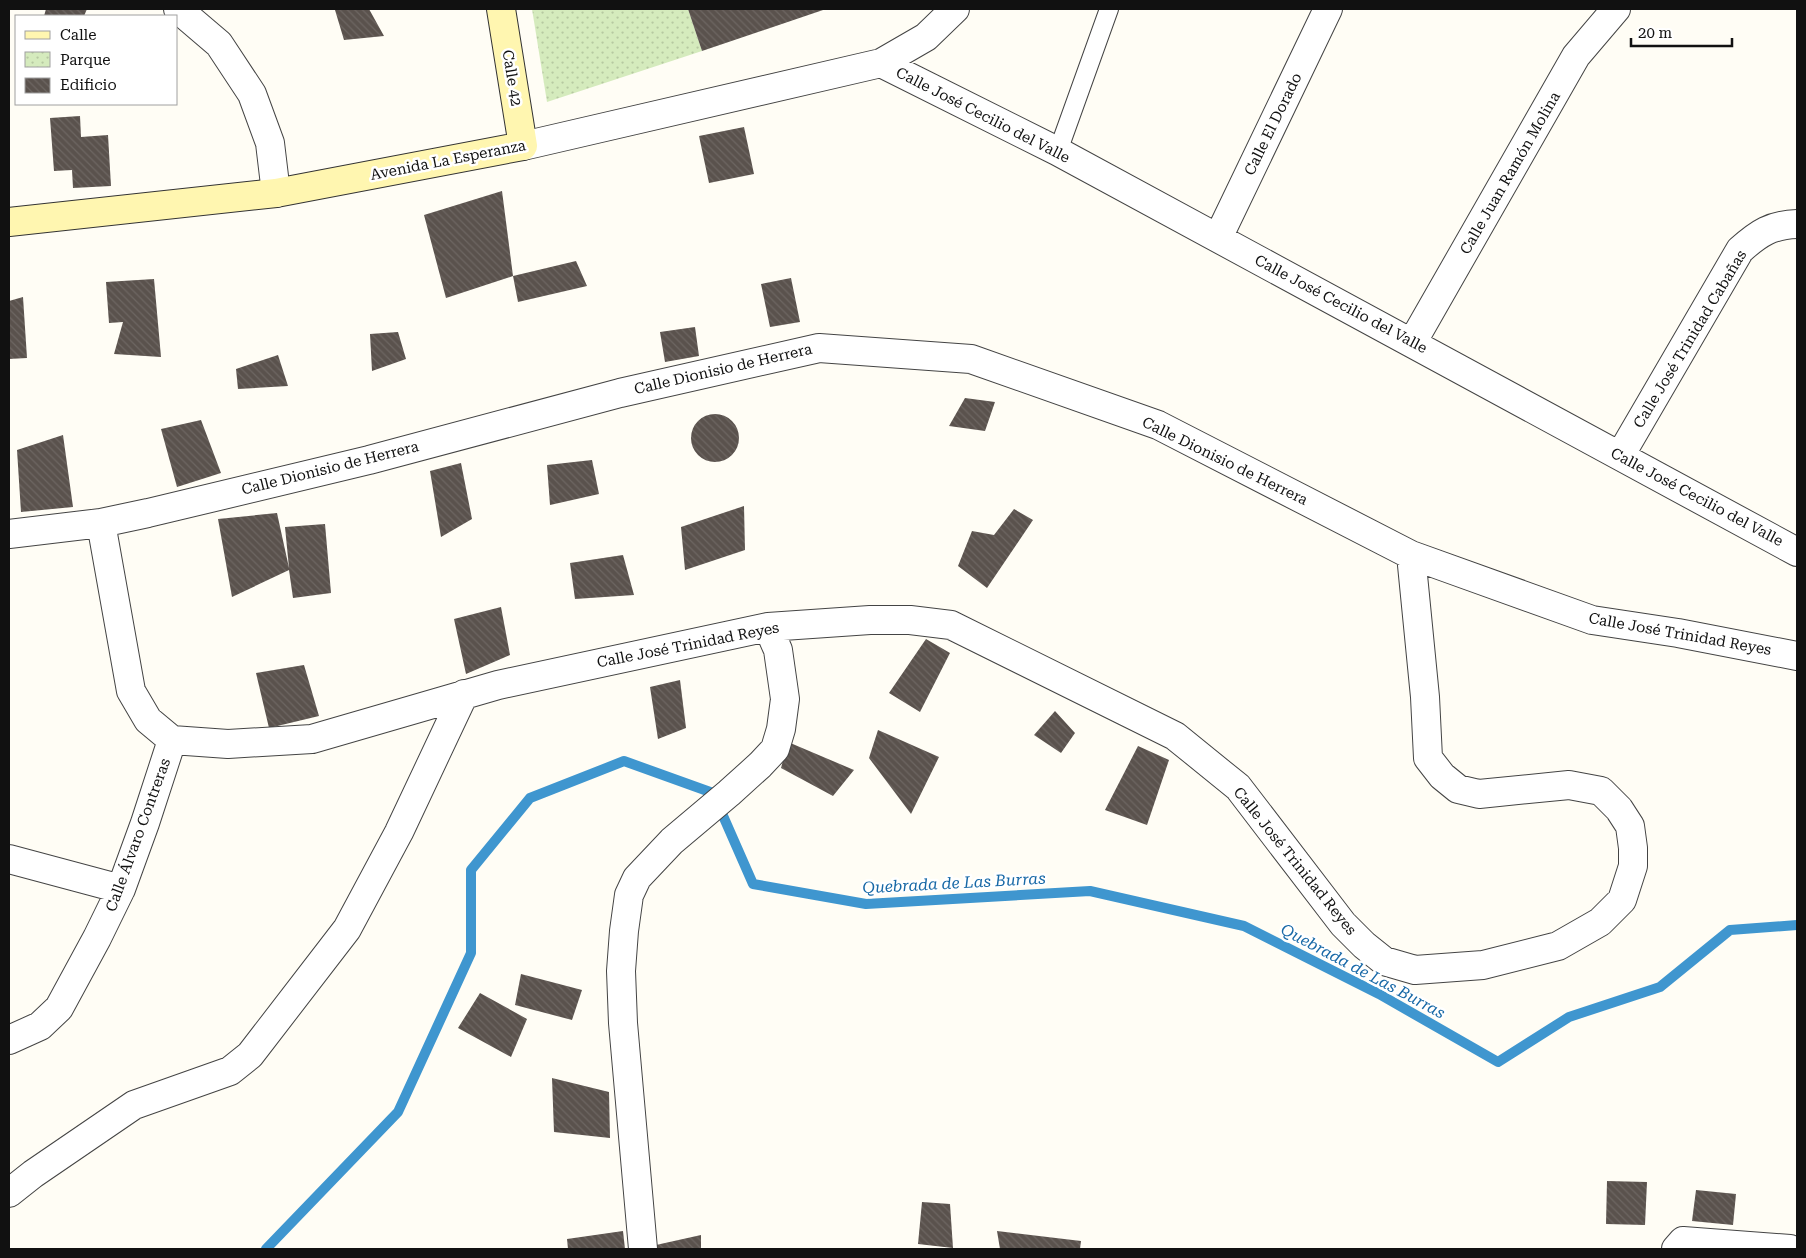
<svg xmlns="http://www.w3.org/2000/svg" width="1806" height="1258" viewBox="0 0 1806 1258" font-family="'Roboto Serif',serif">
<defs>
<pattern id="park-dots" width="8" height="8" patternUnits="userSpaceOnUse" patternTransform="scale(1.25)"><rect width="8" height="8" fill="#d5ebbd"/><path d="M2 2h.1M6 6h.1" fill="none" stroke="#b6c8a1" stroke-width="1.8" stroke-linecap="round"/></pattern>
<pattern id="building-back-hatch" width="6" height="6" patternUnits="userSpaceOnUse" patternTransform="scale(1.25)"><rect width="6" height="6" fill="#5a524d"/><path d="M-1 5l2 2M0 0l6 6M5-1l2 2" fill="none" stroke="#6d6662"/></pattern>
</defs>
<rect width="100%" height="100%" fill="#fffdf5"/>
<path fill="url(#park-dots)" d="M532,9H688L702,51L547,102Z"/>
<g fill="none" stroke-linecap="round" stroke-linejoin="round">
<path stroke="#3f96cf" stroke-width="10" d="M266,1249L398,1112L471,953V870L530,798L624,761L713,793L753,884L866,904L1090,891L1244,926L1379,994L1498,1062L1569,1017L1660,987L1730,930L1797,925"/>
</g>
<path fill="url(#building-back-hatch)" d="M46,9H87L84,16H44Z
M347,9H369L384,36L344,40L335,10Z
M688,9H826L702,51Z
M80,116L81,137L108,135L111,186L73,188L72,170L54,171L50,118Z
M744,127L754,174L709,183L699,136Z
M502,191L513,276L446,298L424,215Z
M576,261L587,286L518,302L513,276Z
M791,278L800,322L770,327L761,284Z
M154,279L161,357L114,354L123,322L109,323L106,282Z
M23,297L27,358L9,359V301Z
M695,327L699,356L665,362L660,332Z
M398,332L406,359L372,371L370,334Z
M278,355L288,386L238,389L236,369Z
M965,398L995,402L985,431L949,426Z
M691 438a24 24 0 1 1 48 0a24 24 0 1 1-48 0Z
M201,420L221,473L177,487L161,429Z
M63,435L73,507L21,512L17,450Z
M592,460L599,494L550,505L547,465Z
M461,463L472,519L441,537L430,471Z
M744,506L745,550L685,570L681,527Z
M1014,509L1033,520L987,588L958,566L972,531L994,535Z
M277,513L289,568L285,527L325,524L331,593L293,598L289,570L232,597L218,519Z
M623,555L634,595L575,599L570,563Z
M501,607L510,655L466,674L454,619Z
M926,639L950,653L920,712L889,693Z
M304,665L319,716L269,728L256,673Z
M680,680L686,728L658,739L650,687Z
M1055,711L1075,733L1061,753L1034,735Z
M878,730L939,757L911,814L869,758Z
M788,742L854,770L833,796L781,768Z
M1138,746L1169,760L1147,825L1105,810Z
M521,974L582,990L572,1020L515,1005Z
M480,993L527,1019L511,1057L458,1028Z
M552,1078L609,1092L610,1138L554,1132Z
M1607,1181L1647,1182L1645,1225L1606,1224Z
M1696,1190L1736,1194L1733,1225L1692,1221Z
M922,1202L950,1204L953,1248L918,1244Z
M623,1231L625,1249H568L567,1239Z
M997,1231L1081,1241L1080,1249H1000Z
M701,1235V1249H656V1245Z"/>
<g fill="none" stroke-linecap="round" stroke-linejoin="round">
<defs>
<path id="lane" d="M1057,151L1062,140L1109,9"/>
<path id="street" d="M178,9L219,44L252,94L270,143L276,193
M881,63L1057,151L1797,552
M523,146L881,63L926,37L955,9
M1218,238L1328,9
M1412,343L1576,56L1616,9
M1620,456L1740,250C1759,233 1771,225 1797,224
M101,523L131,691L148,720L172,740L228,744L312,739L498,685L768,627L870,620H910L951,625L1175,736L1238,787L1343,924L1364,945L1384,961L1415,970L1483,965L1558,946L1600,922L1622,900L1633,866V848L1630,826L1619,809L1601,791L1569,785L1479,794L1458,789L1442,776L1428,758L1425,697L1411,555L1592,620L1678,633L1797,656
M9,534L101,523L148,513L369,460L620,393L819,348L971,359L1158,425L1411,555
M9,859L121,889
M9,1040L40,1026L59,1008L97,938L121,889L145,823L172,740
M9,1193L33,1174L134,1105L230,1071L250,1055L347,929L399,832L464,694
M643,1249L623,1023L621,971L624,931L629,895L637,878L672,841L729,793L760,765L775,749L781,729L785,699L778,650L768,627
M1676,1249L1683,1241L1790,1249"/>
<path id="secondary" d="M9,222L276,193L523,146L501,9"/>
</defs>
<use href="#lane" stroke="#444" stroke-width="20"/>
<use href="#street" stroke="#444" stroke-width="30"/>
<use href="#secondary" stroke="#333" stroke-width="30"/>
<use href="#lane" stroke="#fff" stroke-width="18"/>
<use href="#street" stroke="#fff" stroke-width="28"/>
<use href="#secondary" stroke="#fff6b0" stroke-width="28"/>
</g>
<g text-anchor="middle" dominant-baseline="central" stroke-width="5" stroke-linejoin="round" paint-order="stroke">
<g font-size="15" fill="#111" stroke="#fff">
<text transform="translate(512 78) rotate(81)">Calle 42</text>
<text transform="translate(983 115) rotate(27)">Calle José Cecilio del Valle</text>
<text transform="translate(1273 124) rotate(-64)">Calle El Dorado</text>
<text transform="translate(448 160) rotate(-11)">Avenida La Esperanza</text>
<text transform="translate(1510 173) rotate(-60)">Calle Juan Ramón Molina</text>
<text transform="translate(1341 304) rotate(28)">Calle José Cecilio del Valle</text>
<text transform="translate(1690 339) rotate(-59)">Calle José Trinidad Cabañas</text>
<text transform="translate(723 369) rotate(-13)">Calle Dionisio de Herrera</text>
<text transform="translate(1225 461) rotate(26)">Calle Dionisio de Herrera</text>
<text transform="translate(330 468) rotate(-14)">Calle Dionisio de Herrera</text>
<text transform="translate(1697 497) rotate(28)">Calle José Cecilio del Valle</text>
<text transform="translate(1680 634) rotate(10)">Calle José Trinidad Reyes</text>
<text transform="translate(688 645) rotate(-11)">Calle José Trinidad Reyes</text>
<text transform="translate(138 835) rotate(-70)">Calle Álvaro Contreras</text>
<text transform="translate(1295 861) rotate(51)">Calle José Trinidad Reyes</text>
</g>
<g font-size="16" font-style="italic" fill="#1768a6" stroke="#fff">
<text transform="translate(954 883) rotate(-3)">Quebrada de Las Burras</text>
<text transform="translate(1363 971) rotate(28)">Quebrada de Las Burras</text>
</g>
</g>
<rect width="1806" height="1258" fill="none" stroke="#111111" stroke-width="20"/>
<rect x="15" y="15" width="162" height="90" fill="#ffffff" stroke="#a0a0a0"/>
<rect x="25" y="31" width="25" height="8" fill="#fff6b0" stroke="#a0a0a0"/>
<text x="60" y="40" font-size="15" fill="#111111">Calle</text>
<rect x="25" y="52" width="25" height="15" fill="url(#park-dots)" stroke="#a0a0a0"/>
<text x="60" y="65" font-size="15" fill="#111111">Parque</text>
<rect x="25" y="78" width="25" height="15" fill="url(#building-back-hatch)" stroke="#a0a0a0"/>
<text x="60" y="90" font-size="15" fill="#111111">Edificio</text>
<path d="M1631 38v8h101v-8" fill="none" stroke="#111111" stroke-width="2.5"/>
<text x="1638" y="38" font-size="15" fill="#111111" stroke="#ffffff" stroke-width="4" paint-order="stroke">20 m</text>
</svg>
